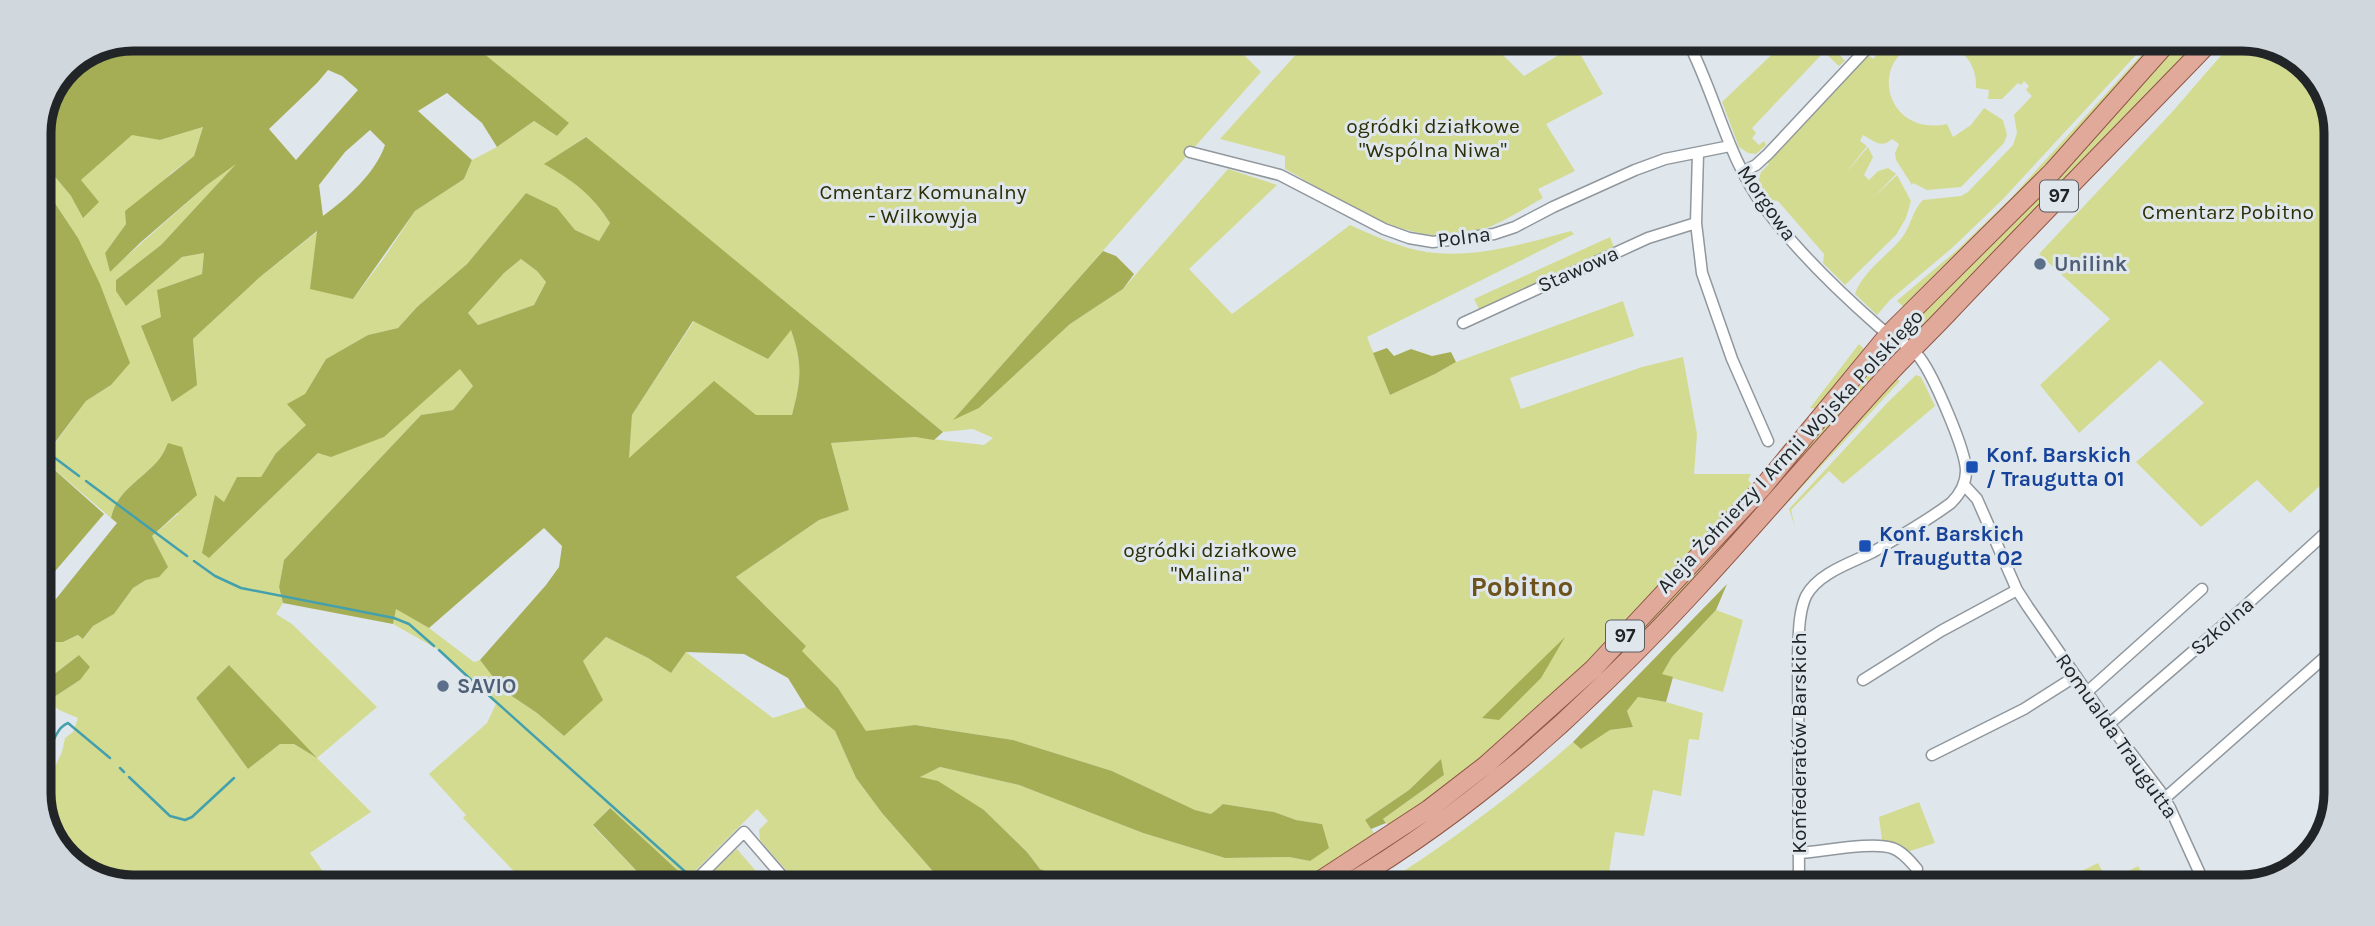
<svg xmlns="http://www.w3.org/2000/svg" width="2375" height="926" viewBox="0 0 2375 926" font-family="Karla,sans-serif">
<rect width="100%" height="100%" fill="#dfe7ed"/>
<path fill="#d3db91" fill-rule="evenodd" d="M466,39L1239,41L1235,46L1261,72L955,418L979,408L1070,324L1123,289L1228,169L1277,185L1189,269L1232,314L1350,225C1374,236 1401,248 1427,252C1473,259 1527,243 1571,231L1574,234L1367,337L1390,395L1435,374L1456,362L1623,301L1634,336L1510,378L1521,409L1642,367L1683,357L1697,434L1694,474H1751L1748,480L1755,487L1584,669L1504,741L1390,828L1383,819L1444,775L1441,759L1409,790L1365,820L1377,837L1298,885H1081L1040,869L1027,852L984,810L919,776L940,767L1019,785L1143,833L1225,858L1289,857L1310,861L1322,824L1296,820L1273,812L1223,804L1211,814L1195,810L1112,771L1013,740L915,725L866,732L838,688L801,651L806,646L736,577L819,520L849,510L831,443L915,437L984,445L993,438L973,429L943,432L585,137L545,164C574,181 592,194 610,223L599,241L575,230L556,208L526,193L467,264L417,307L398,328L368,335L326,359L305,394L306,425L276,453L261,477H237L224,503L215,496L209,558L318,453L384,437L460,368L473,386L453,410L421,415L284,560L279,587L283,603L276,614L292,624L377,707L317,758L371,812L310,853L331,883L102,882L76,864L56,844L39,800L62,752L65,738L73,732L78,718L59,710L48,701L80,680L79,655L39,686V667L51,655L52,642H63L79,635L84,639L93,626L114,614L133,588L146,580L160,552L152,536L178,514L169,443C166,447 164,453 160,458C144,479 117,489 111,518L39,456V440L51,449L86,401L111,385L78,238L39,179V146L41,160L71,196L81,180L132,134L160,140L203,127L194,156L170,174L126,224L105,253L110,271L207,185L240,160L161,245L116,280L126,306L182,257L204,253L202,274L157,290L196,369L193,339L260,277L318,231L353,299L384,258L415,211L464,179L472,160L497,147L534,121L557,136L568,124ZM229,665L314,756L294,744H280L248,769L196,698Z
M1308,41L1490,42L1524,76L1575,45L1603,94L1546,124L1575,171L1538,189L1543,198C1523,209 1502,223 1481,230C1414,254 1340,199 1285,169V156L1220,139Z
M1785,42L1820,43L1822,44L1829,43L1845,61L1839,66L1824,52L1752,128L1756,133L1752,138L1759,145L1764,141L1766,145L1756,154L1748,153L1739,147L1722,102Z
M1888,43H1917C1866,65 1889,137 1947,124L1953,137L1971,125L1984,108L2003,120L2007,135L2004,143L1961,187L1927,190L1913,183L1912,185L1896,160L1895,153L1899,144L1892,139C1881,149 1874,141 1863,135L1860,141L1867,146L1846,173L1868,147L1873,157L1864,175L1869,180L1878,171L1888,168L1896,174L1873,198L1897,175L1911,201L1906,218L1896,235L1845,285L1823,263L1824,254L1778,201L1769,200L1758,182L1761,172L1769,164L1767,162L1867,54L1873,59Z
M1948,43H2147L2003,199L1952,248L1890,300L1877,315L1855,294C1862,272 1887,256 1901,239C1911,227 1912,210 1923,200L1961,196L1968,192L2013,145L2017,133L2014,115L2032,96L2026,90L2029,86L2024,81L2021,85L2018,83L2002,99H1988L1989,90L1976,88C1977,67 1966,52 1948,43Z
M2152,43H2158L2048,167L1904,307L1897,301L1899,299L1956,251L2010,199Z
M2175,43H2199L1924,329L1916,320L2031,204Z
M2231,44H2273L2317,75L2336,127L2334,473L2290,513L2257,480L2201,527L2136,462L2204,403L2160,360L2079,433L2040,385L2110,319L2039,254L2173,111Z
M1610,237L1615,250L1481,313L1474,299Z
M521,259L537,271L546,282L534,305L478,325L468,313L504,273Z
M694,321L768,359L791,329C803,365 801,380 792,416L756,415L628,458L632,415Z
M1859,344L1866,351L1819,409L1810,408Z
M1875,359L1884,367L1818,439L1776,491L1771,486Z
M1916,375L1921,377L1935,406L1843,484L1829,471L1791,510L1795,527L1789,509L1888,402Z
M1896,378L1900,381L1788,502L1785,499Z
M1764,495L1768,499L1590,688L1470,792L1364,867L1334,885H1323L1422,821Z
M396,608L429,628L474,662L480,660L503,690L537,713L564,736L583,661L606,637L648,658L671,673L686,652L773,718L806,707L835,731L856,778L882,813L944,884H821L817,880L811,884H798L760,840L759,830L768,821L757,809L687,879L609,808L593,826L649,884L525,883L463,818L466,815L429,774L487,723L496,704L439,650L393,624Z
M1716,610L1743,620L1723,692L1661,675L1672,657Z
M1638,697L1666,702L1703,713L1699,740L1689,739L1681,796L1653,790L1644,836L1615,832L1607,886H1554L1448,871L1447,886L1382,885C1449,843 1513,795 1573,742L1581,748L1610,730L1633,727L1627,711Z
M1919,802L1935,843L1904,853L1882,841L1879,817Z
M737,849L767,884H701L733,852Z
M2098,863L2108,882L2138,866L2149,885L2144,887H2049Z"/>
<path fill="#a6ae55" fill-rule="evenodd" d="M133,39H342L356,55L365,39H466L569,123L557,136L534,121L497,147L482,123L447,93L418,111L472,160L464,179L415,211L353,299L310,289L317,231L260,277L193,339L197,385L172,402L141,326L161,317L157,290L202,274L204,253L182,257L126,306L116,291V280L161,245L236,164L207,185L141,242L110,272L105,253L126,224L125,211L194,156L203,127L160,140L132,135L81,180L99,202L83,218L71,196L41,160L39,146V127L67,66ZM328,70L342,76L358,90L296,160L269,129L317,83ZM370,130L385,145C375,174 347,198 323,216L319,185L345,152Z
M586,137L943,432L934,440L915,437L831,443L849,510L819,520L736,577L806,646L802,651L838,688L866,731L915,725L1013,740L1112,771L1195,810L1211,814L1223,804L1274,812L1296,820L1322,824L1329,848L1310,861L1289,857L1225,858L1143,833L1019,785L940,767L920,777L938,781L984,810L1027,852L1040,869L1081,885L944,884L882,813L856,778L835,731L806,707L788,678L744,654L686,652L671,673L648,658L606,637L583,661L603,700L564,736L537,713L503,690L480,660L546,585L559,567L562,546L544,528L429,628L396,609L393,624L283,603L279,587L284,560L421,415L453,410L473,386L460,369L384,437L331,457L318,453L209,558L202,553L215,495L224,502L237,477H261L276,453L306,425L287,404L305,394L326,359L368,335L398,328L417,307L467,264L526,193L557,208L575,230L599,241L610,223C593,195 572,180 544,164ZM521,259L537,271L546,282L534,305L478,325L468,313L504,273ZM693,321L768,359L791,330C803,364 801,381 792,415H756L714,381L629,458L632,415Z
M39,179L78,238L100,284L130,363L111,385L86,401L50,449L39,440Z
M1103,251L1116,256L1134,274L1123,289L1070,324L979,408L953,420Z
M1387,348L1394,356L1411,349L1432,356L1451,352L1456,362L1435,374L1390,395L1373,353Z
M168,443L182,447L197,495L152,536L168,567L159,577L146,580L133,588L114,614L93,626L83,639L78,635L63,642H52L51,655L39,667V620L117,523L111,518C117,489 144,479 160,458C164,453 166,447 168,443Z
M39,456L104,514L39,590Z
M1727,584L1716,610L1672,657L1662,674L1673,677L1666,702L1638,697L1627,711L1633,727L1610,730L1581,749L1573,742Z
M1565,637L1541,678L1499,720L1482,718Z
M79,655L90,667L80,680L48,701L39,694V686Z
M229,665L317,758L294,744H280L248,769L196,698Z
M1441,759L1444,775L1383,819L1386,823L1371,829L1365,820L1409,790Z
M610,808L687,879L680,884H649L593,825Z"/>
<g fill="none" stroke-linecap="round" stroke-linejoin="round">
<path stroke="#45a0ad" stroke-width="2.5" d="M39,446L79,476
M86,481L187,556
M194,561L215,576L241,588L394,618L409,624L434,646
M439,650L481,689
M485,692L690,876
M45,766C50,753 54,728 68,723L110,758
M120,768L124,772
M129,777L170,816L185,820L192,817L234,778
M39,781L41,776"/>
<defs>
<path id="street" d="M1688,42C1716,96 1727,157 1764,207C1796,250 1837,290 1878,326C1890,337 1910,344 1920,358C1933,375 1966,450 1966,471C1966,484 1960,494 1951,503C1927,521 1899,537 1873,552C1851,563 1818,573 1806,596C1798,614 1799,636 1798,655L1799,886
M1190,152L1280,175L1384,229L1409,238L1433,242L1494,234L1515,227L1553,207L1635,170L1665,159L1730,146
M1698,154L1696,223L1702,273L1732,359L1768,441
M1742,172L1756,165L1768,154L1872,43
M1463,323L1648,238L1696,223
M1964,485L1977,499L2017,590L2028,607L2109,724L2160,791L2170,808L2206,887
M1863,680L1941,631L2017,590
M2087,692L2202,589
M2109,724L2242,609L2333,526
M1932,755L2024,709L2076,676
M39,794L46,779
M2164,799L2333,650
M1798,853C1821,852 1872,841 1892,848C1902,851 1910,861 1917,869
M692,884L744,832L789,884
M1600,884L1609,886"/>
<path id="primary" d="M1313,885L1429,809L1486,765L1593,669L1762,488L1888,335L2053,171L2167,43
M1346,885C1436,831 1520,765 1595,692C1698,595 1788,484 1883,380C1904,357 1926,336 1947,314C2033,223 2121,134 2208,44"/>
</defs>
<use href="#street" stroke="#90979d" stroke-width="13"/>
<use href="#primary" stroke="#905646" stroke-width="20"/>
<use href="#street" stroke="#fff" stroke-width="10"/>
<use href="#primary" stroke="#e0a99a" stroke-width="18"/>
</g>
<g fill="#5c6f8a" stroke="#dfe7ed" stroke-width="2.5">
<circle cx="2040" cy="264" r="7"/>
<circle cx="443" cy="686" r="7"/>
</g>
<g fill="#1a4fb4" stroke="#dfe7ed" stroke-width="2.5">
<rect x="1965" y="460" width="14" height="14" rx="3.5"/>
<rect x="1858" y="539" width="14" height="14" rx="3.5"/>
</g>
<g text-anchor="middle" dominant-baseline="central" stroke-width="6" stroke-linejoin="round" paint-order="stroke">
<g fill="#dfe7ed" stroke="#5b5f62" stroke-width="2">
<rect x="2040" y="180.5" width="38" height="31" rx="5"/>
<rect x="1606" y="620.5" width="38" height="31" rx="5"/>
</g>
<g font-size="19" font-weight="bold" fill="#222527">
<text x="2059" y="196">97</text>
<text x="1625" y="636">97</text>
</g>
<g font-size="21" fill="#2c2f07" stroke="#dfe7ed">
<text x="1433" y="126">ogródki działkowe<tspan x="1433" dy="24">"Wspólna Niwa"</tspan></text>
<text x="923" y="192">Cmentarz Komunalny<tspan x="923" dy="24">- Wilkowyja</tspan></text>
<text x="2228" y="212">Cmentarz Pobitno</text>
<text x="1210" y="550">ogródki działkowe<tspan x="1210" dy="24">"Malina"</tspan></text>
</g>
<g font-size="21" fill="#222527" stroke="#dfe7ed">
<text transform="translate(1767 203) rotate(55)">Morgowa</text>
<text transform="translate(1464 237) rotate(-7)">Polna</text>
<text transform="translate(1578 269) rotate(-24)">Stawowa</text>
<text transform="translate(1790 451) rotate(-47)">Aleja Żołnierzy I Armii Wojska Polskiego</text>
<text transform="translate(2222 626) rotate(-41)">Szkolna</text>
<text transform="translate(2117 736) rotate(55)">Romualda Traugutta</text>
<text transform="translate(1799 743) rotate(-90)">Konfederatów Barskich</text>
</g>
<g font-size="21" font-weight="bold" fill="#4e5e75" stroke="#dfe7ed" text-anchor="start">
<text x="2054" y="264">Unilink</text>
<text x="457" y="686">SAVIO</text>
</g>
<g font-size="21" font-weight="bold" fill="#164399" stroke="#dfe7ed" text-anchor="start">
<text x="1986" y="455">Konf. Barskich<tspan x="1986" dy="24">/ Traugutta 01</tspan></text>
<text x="1879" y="534">Konf. Barskich<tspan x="1879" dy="24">/ Traugutta 02</tspan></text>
</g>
<g font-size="28" font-weight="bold" fill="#6d531b" stroke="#dfe7ed">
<text x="1522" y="586">Pobitno</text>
</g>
</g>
<path d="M0 0H2375V926H0ZM133 51H2242A82 82 0 0 1 2324 133V793A82 82 0 0 1 2242 875H133A82 82 0 0 1 51 793V133A82 82 0 0 1 133 51Z" fill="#d0d7dd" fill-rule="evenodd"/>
<path fill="none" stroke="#222527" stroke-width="9" d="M133 51H2242A82 82 0 0 1 2324 133V793A82 82 0 0 1 2242 875H133A82 82 0 0 1 51 793V133A82 82 0 0 1 133 51Z"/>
</svg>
